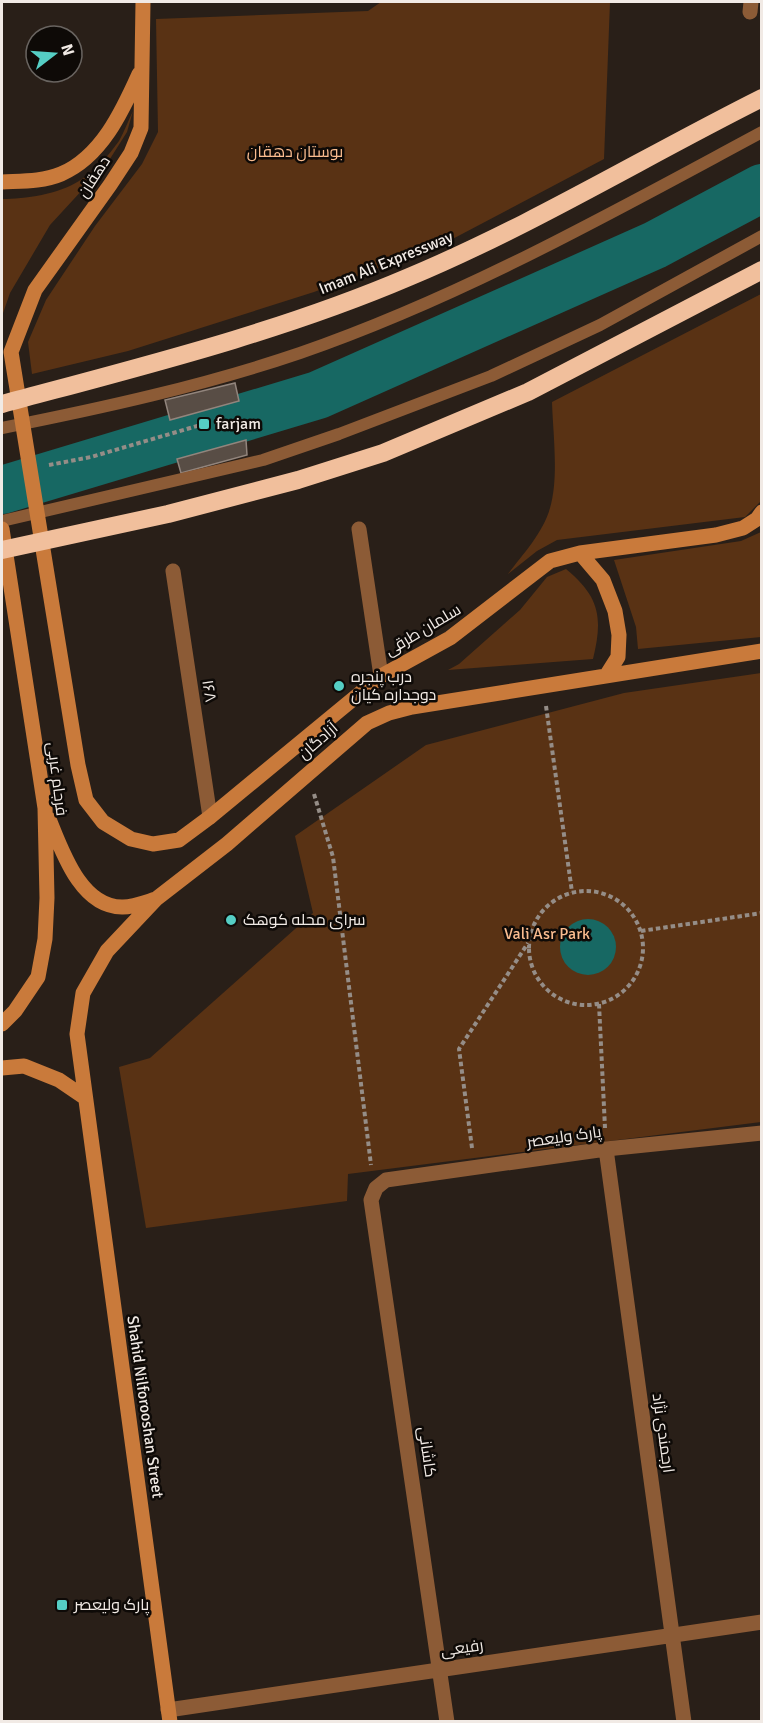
<svg xmlns="http://www.w3.org/2000/svg" width="763" height="1723" viewBox="0 0 763 1723" font-family="Signika,Cairo,sans-serif">
<rect width="100%" height="100%" fill="#291f18"/>
<path fill="#593214" d="M381,2H610L604,159L443,244L314,292L128,351L32,374L28,342L46,300L95,226L142,164L158,132L156,19L368,11Z
M133,111L127,132L108,162L50,225L10,293L2,316V199C25,199 59,194 79,181C94,172 109,155 119,141C124,132 128,121 133,111Z
M761,294L760,502L745,517L557,540L537,551L508,574C523,554 543,533 550,508C559,477 553,434 552,402Z
M761,532V637L638,649L636,627L614,560L741,541Z
M566,569C600,597 603,618 593,659L448,670L459,664L520,610L547,577Z
M761,673V1122L348,1174L347,1201L146,1228L119,1067L150,1058L313,913L295,836L426,745L624,693Z"/>
<path fill="#176863" d="M560 947a28 28 0 1 1 56 0a28 28 0 1 1-56 0Z"/>
<g fill="none" stroke-linecap="round" stroke-linejoin="round">
<path stroke="#176863" stroke-width="48" d="M2,490L318,395L655,245L762,188"/>
</g>
<path fill="#584d45" stroke="#92857d" stroke-width="1.5" d="M235,383L239,401L170,420L165,400Z
M246,440L247,455L181,473L177,459Z"/>
<g fill="none" stroke-linecap="round" stroke-linejoin="round">
<path stroke="#958d87" stroke-width="4" stroke-dasharray="4.5 3" stroke-linecap="butt" d="M49,465L91,457L204,424
M546,706L572,892
M314,794L333,857L371,1165
M529 948a57 57 0 1 1 114 0a57 57 0 1 1-114 0Z
M641,931L762,913
M599,1004L605,1128
M472,1148L459,1049L528,943"/>
<path stroke="#8c5b36" stroke-width="12" d="M2,428C102,408 203,386 300,353C462,297 611,213 762,132
M2,521L263,460L339,434L491,376L600,325L762,236"/>
<path stroke="#8c5b36" stroke-width="15" d="M750,12L751,2
M359,529L381,676
M173,571L210,817
M606,1149L684,1722
M168,1710L762,1622
M447,1722L371,1200L376,1188L386,1180L606,1149L762,1133"/>
<path stroke="#c97a3b" stroke-width="15" d="M143,2L141,128L131,153L110,185L35,290L11,352L78,765L86,800L103,822L131,839L153,844L179,840L210,817L381,676L450,638L550,561L580,553L716,535L743,528L757,519L762,512
M2,182C21,181 42,182 61,174C101,157 122,112 139,74
M2,529L45,808L47,898L45,939L38,977L15,1011L2,1024
M580,553L603,580L615,611L619,635L618,657L606,676
M49,819C62,851 81,908 123,907C133,907 146,902 156,899
M2,1068L24,1066L59,1080L84,1097
M170,1722L77,1034L83,993L107,951L156,899L227,844L367,723L389,713L412,707L762,651"/>
<path stroke="#f1bf9c" stroke-width="18" d="M2,404C139,367 278,333 409,277C531,226 644,157 762,98
M2,550L168,514L298,480L383,453L528,392L762,270"/>
</g>
<g fill="#55cec4" stroke="#0e0a07" stroke-width="2">
<rect x="198" y="418" width="12" height="12" rx="3"/>
<circle cx="339" cy="686" r="6"/>
<circle cx="231" cy="920" r="6"/>
<rect x="56" y="1599" width="12" height="12" rx="3"/>
</g>
<g text-anchor="middle" dominant-baseline="central" stroke-width="5" stroke-linejoin="round" paint-order="stroke">
<g font-size="16" fill="#fabc8f" stroke="#0e0a07">
<text x="295" y="152">بوستان دهقان</text>
<text x="547" y="934">Vali Asr Park</text>
</g>
<g font-size="16" fill="#f1eae5" stroke="#0e0a07">
<text transform="translate(94 177) rotate(-57)">دهقان</text>
<text transform="translate(386 263) rotate(-22)">Imam Ali Expressway</text>
<text transform="translate(423 630) rotate(-31)">سلمان طرقی</text>
<text transform="translate(209 691) rotate(81)">۱۶۸</text>
<text transform="translate(318 741) rotate(-41)">آزادگان</text>
<text transform="translate(57 779) rotate(83)">فرجام غربی</text>
<text transform="translate(564 1137) rotate(-8)">پارک ولیعصر</text>
<text transform="translate(145 1407) rotate(82)">Shahid Nilforooshan Street</text>
<text transform="translate(663 1433) rotate(82)">ارجمندی نژاد</text>
<text transform="translate(427 1452) rotate(82)">کاشانی</text>
<text transform="translate(462 1648) rotate(-8)">رفیعی</text>
</g>
<g font-size="16" fill="#f1eae5" stroke="#0e0a07" text-anchor="start">
<text x="216" y="424">farjam</text>
<text x="351" y="677">درب پنجره<tspan x="351" dy="18">دوجداره کیان</tspan></text>
<text x="243" y="920">سرای محله کوهک</text>
<text x="74" y="1605">پارک ولیعصر</text>
</g>
</g>
<rect width="763" height="1723" fill="none" stroke="#f1eae5" stroke-width="6"/>
<g transform="translate(54 54) rotate(73)"><circle r="28" fill="#0e0a07" stroke="#696460" stroke-width="1.5"/>
<path d="M0-4.5L10 22L0 15L-10 22Z" fill="#55cec4"/>
<text y="-9" font-size="16" font-weight="bold" text-anchor="middle" fill="#f1eae5">N</text>
</g>
</svg>
